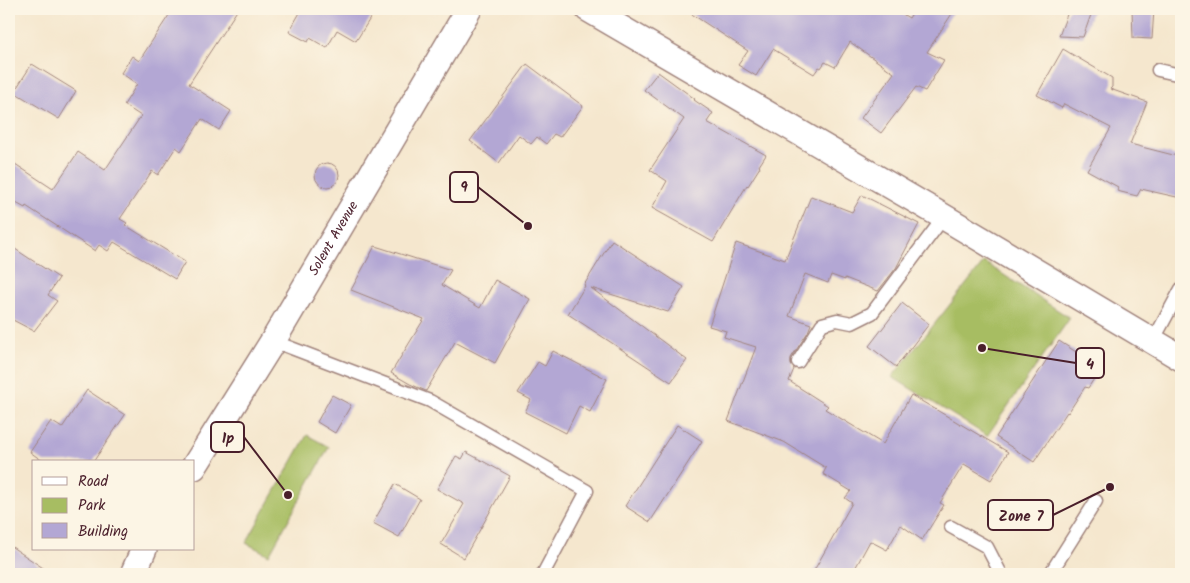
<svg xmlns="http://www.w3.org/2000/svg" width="1190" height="583" viewBox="0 0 1190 583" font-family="Kalam,sans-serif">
<rect width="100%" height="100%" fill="#fcf5e5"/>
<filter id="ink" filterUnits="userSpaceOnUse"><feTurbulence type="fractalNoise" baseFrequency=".02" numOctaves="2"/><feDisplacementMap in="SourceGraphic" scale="10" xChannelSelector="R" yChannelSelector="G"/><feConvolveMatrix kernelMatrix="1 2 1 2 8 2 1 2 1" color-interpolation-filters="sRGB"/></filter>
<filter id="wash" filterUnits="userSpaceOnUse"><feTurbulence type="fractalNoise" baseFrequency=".0096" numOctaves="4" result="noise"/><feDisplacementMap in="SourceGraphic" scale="20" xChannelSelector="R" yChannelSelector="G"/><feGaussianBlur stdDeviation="1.12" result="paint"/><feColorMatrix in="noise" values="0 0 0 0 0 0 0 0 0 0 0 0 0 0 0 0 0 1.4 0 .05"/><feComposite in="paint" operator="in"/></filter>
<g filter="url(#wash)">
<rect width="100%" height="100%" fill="#f5e7ce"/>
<path fill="#a7bd62" stroke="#786e46" d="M984,262L1070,318L987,436L892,377Z
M307,435L329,447L269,555L246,543Z"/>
<g id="blocks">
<path fill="#b3a7d4" d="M173,9H238L189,84L231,111L219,130L202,119L181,151L176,147L158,175L152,171L120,219L127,223L125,225L185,262L175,279L114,242L108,251L99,245L95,251L26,206L25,208L9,199V160L53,189L78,152L105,170L141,116L124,105L137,84L121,73L132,56L139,61Z
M302,9H376L356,41L337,30L327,48L310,38L308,42L289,32Z
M684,9H894L909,18L915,9H955L927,52L944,60L925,91L916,87L881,133L861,118L894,73L850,42L835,67L825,62L821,68L819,67L814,74L773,49L756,76L738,65L748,51Z
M1069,9H1093L1083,37L1059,36Z
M1132,9H1154L1152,39L1133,38Z
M1063,49L1112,78V87L1110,89L1147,102L1130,144L1181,157V198L1141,189L1137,196L1117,191L1118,187L1087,170L1111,128L1064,104L1062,108L1037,95Z
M32,64L76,91L59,119L14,92Z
M527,64L583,106L560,137L554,134L546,144L537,137L531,144L519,135L499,163L470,141Z
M658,72L695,99L694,100L713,113L707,122L766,155L759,166L760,167L748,186L747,185L713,242L652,208L667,181L650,170L684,119L644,90Z
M315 175a12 12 0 1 1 24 0a12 12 0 1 1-24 0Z
M862,195L919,224L896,268L878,291L845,278V280L831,275L828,283L805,274L789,316L811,324L808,332L791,358V365L794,369L789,381L828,406L825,409L883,444L911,395L1008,452L991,480L964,464L940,503L944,505L922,540L901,525L887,550L870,541L852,574H812L852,503L845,498L851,491L823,474L826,468L784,442L728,421L756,347L724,337L726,331L709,326L736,243L785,260L811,196L852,212Z
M612,240L684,287L668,312L591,288L687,360L671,382L568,314L585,286L584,285Z
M9,245L59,278L48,295L57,301L34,331L9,318Z
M375,246L451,270L442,285L480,308L495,280L530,299L495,363L455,342L426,391L410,384L391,373L424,319L351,290Z
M902,303L929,324L896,367L869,346Z
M1059,341L1101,368L1088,388L1085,387L1068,413L1067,412L1034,462L996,437Z
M553,351L607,379L590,412L579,406L566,433L525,412L531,400L518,393L538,362L545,366Z
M87,390L125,415L93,462H44L30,452L51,421L62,428Z
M332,395L351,405L335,433L317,422Z
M677,425L702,441L650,522L625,506Z
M466,452L510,476L464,558L441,544L464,504L437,489L456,456L462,459Z
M395,484L420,499L399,537L373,523Z
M9,545L52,574H9Z"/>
</g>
</g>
<g filter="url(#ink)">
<use href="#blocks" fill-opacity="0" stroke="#a0837c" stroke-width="1"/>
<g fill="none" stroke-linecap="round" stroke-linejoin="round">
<defs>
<path id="service" d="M1158,70L1181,75
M273,341L430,401L587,491L543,574
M1153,341L1181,289
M798,362L822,324L837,320L852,323L872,313L944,217
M951,527L987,547L1001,574
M1050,574L1096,501"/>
<g id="minor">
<path d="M588,9L944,217L1181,358"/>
<path id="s1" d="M194,467L273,341L469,9"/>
<path d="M133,574L144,549"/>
</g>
</defs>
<use href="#service" stroke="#a0837c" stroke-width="15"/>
<use href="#minor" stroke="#a0837c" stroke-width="28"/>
<use href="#service" stroke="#fff" stroke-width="12"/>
<use href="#minor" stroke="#fff" stroke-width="25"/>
</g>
</g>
<g text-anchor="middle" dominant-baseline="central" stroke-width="4" stroke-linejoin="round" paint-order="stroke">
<g font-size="14" fill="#4a1f2b" stroke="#fcf5e5">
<text stroke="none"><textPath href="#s1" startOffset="268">Solent Avenue</textPath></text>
</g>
</g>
<path fill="none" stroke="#4a1f2b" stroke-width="2" d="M528 226L478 187M982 348L1076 363M288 495L244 437M1110 487L1053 515"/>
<g fill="#4a1f2b" stroke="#fcf5e5" stroke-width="2">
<circle cx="528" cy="226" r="5"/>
<circle cx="982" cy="348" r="5"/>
<circle cx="288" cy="495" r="5"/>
<circle cx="1110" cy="487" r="5"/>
</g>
<g fill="#fcf5e5" stroke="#4a1f2b" stroke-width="2">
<rect x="450" y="172" width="28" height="30" rx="5"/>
<rect x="1076" y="348" width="28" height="30" rx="5"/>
<rect x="211" y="422" width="33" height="30" rx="5"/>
<rect x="988" y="500" width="65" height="30" rx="5"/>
</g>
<g font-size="15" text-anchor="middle" font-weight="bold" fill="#4a1f2b">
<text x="464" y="192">9</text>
<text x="1090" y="369">4</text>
<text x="228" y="443">1p</text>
<text x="1021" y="521">Zone 7</text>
</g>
<rect width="1190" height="583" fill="none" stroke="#fcf5e5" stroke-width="30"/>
<rect x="32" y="460" width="162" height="90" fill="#fcf5e5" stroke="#b59f9b"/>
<rect x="42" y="477" width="25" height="8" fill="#ffffff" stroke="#b59f9b"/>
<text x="78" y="486" font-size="15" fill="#4a1f2b">Road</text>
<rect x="42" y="498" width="25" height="15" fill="#a7bd62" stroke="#b59f9b"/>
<text x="78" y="510" font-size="15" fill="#4a1f2b">Park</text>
<rect x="42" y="523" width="25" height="15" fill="#b3a7d4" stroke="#b59f9b"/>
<text x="78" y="536" font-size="15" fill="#4a1f2b">Building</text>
</svg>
